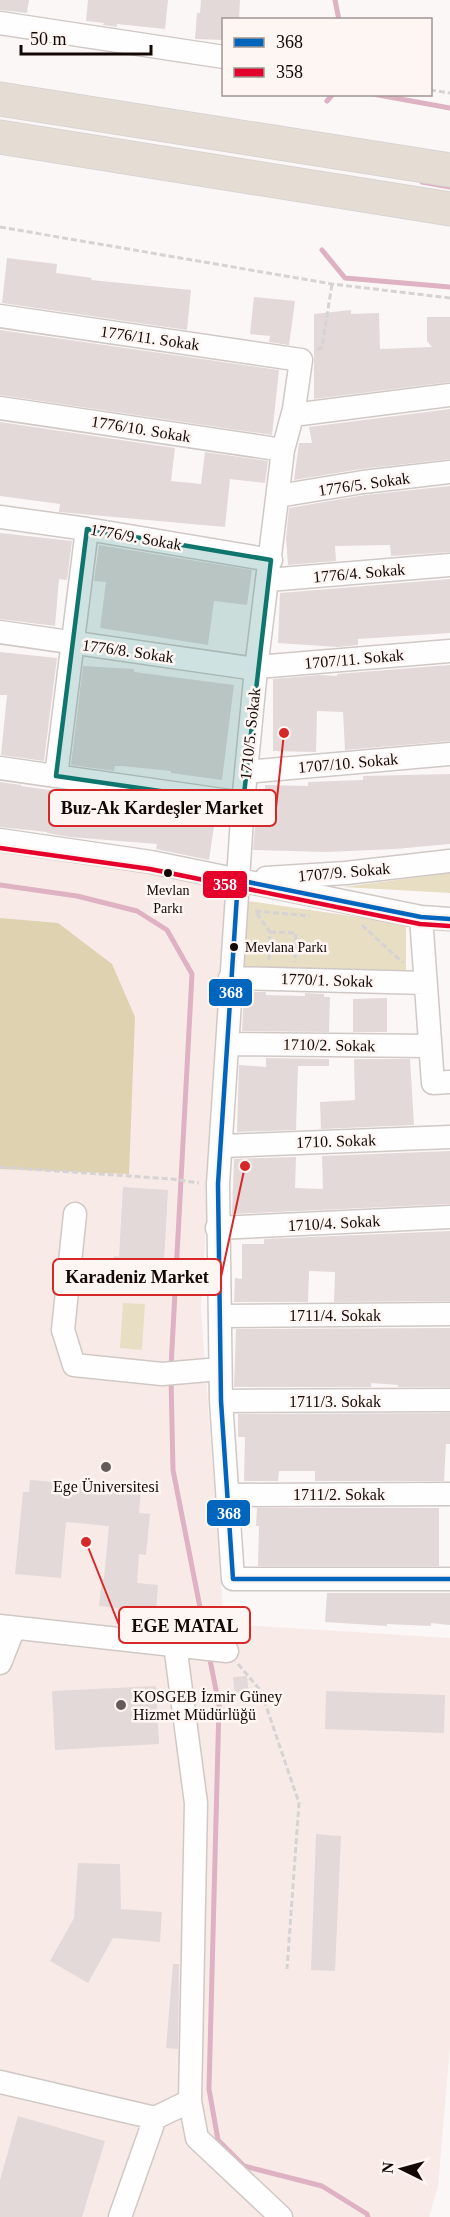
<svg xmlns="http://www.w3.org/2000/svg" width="450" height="2217" viewBox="0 0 450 2217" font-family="Georgia,serif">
<rect width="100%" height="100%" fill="#fbf7f6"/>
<path fill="#f8ebe7" d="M0,849L201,880L226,894L201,1309L224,1624L450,1638V2046L438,2187L429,2217H0Z"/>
<path fill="#e8dec4" d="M450,873V893L343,887Z
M248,901L406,924V971L240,972Z
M123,1303L145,1304L142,1350L120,1348Z"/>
<path fill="#ded2b0" d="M0,918L58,923L112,964L135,1017L129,1174L0,1169Z"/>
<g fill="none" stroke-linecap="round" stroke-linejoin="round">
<path stroke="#deb1c3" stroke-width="5" d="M335,0L339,20
M373,94L450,108
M327,101L333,94
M422,182L450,187
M322,250L345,278L450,287
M0,885L77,896L137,911L167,930L192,974L171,1367
M171,1379L173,1470L207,1643
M209,1655L219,1705L209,2089L218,2140L244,2166L322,2186L367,2214L368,2217"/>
</g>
<path fill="#e3d9d9" d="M0,0H29L27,13L0,10Z
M88,0H168L165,29L117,24V27L103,25L104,23L86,21Z
M201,0H240L239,20H224V40L195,39L197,13H200Z
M7,258L57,264L56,273L92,278L91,280L191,290L187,330L2,303Z
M254,297L295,301L289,345L269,342L270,336L250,334Z
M351,310V314L379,313L380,349L432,347L427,341V317H450V382L314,399V314Z
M0,330L279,370L272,435L0,395Z
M450,409V459L361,469L294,480L299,443H312L309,427Z
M0,422L175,448L171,481L201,484L205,452L268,461L265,483L230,479L225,527L59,512L60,504L0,496Z
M450,486V552L391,556L390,545L335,546L336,561L288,565L286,538L289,508L365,495Z
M0,533L72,541L67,580L59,579L55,626L0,619Z
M99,545L252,570L247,605L214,601L208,645L100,628L106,582L94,581Z
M450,579V633L358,639V645L338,647L278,643L280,593Z
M0,652L57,658L44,761L1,755L7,695H0Z
M450,665V741L345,750L343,712L317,711L316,752L273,751V679L319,675L337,676V674Z
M83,666L134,669V672L234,685L222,780L171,773V771L122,766H115L114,771L71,765Z
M450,774V844L395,849L326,852L253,850L256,816L264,817L265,785L308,786V782L363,780V776Z
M0,782L21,785V786L216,813L209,860L156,849L157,844L70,837L47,833V832L0,827Z
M244,992H266V995L305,996V993L324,994V997H330L329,1032L242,1031Z
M387,998V1032H353V999Z
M266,1058L329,1059V1066H298L296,1130L237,1132L239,1065L266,1067Z
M354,1059H410L414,1125L321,1129L320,1102L355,1100Z
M450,1151V1204L232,1214L234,1159L296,1157L295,1188L323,1189L322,1156Z
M123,1187L168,1190L163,1279L113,1276L114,1256L119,1257Z
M450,1231V1301L334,1302L335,1272L309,1271L308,1302H234L235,1278L242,1279V1244H264V1239Z
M450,1328V1387H398V1385L371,1383V1387H234L236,1329Z
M450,1413V1444H446L444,1481H315V1471H279L278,1481H244L245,1437H238V1414Z
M30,1480L141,1489L139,1513L150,1514L146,1555L139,1554L137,1583L158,1585L156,1612L99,1606L102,1579H104L109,1526L66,1522L61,1578L15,1574L23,1492H29Z
M257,1508H439V1566H258L259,1526H256Z
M327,1593H450V1625L431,1623V1626L387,1624V1626L325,1622Z
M247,1676L249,1694L235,1696L233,1677Z
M156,1686L159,1744L55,1750L52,1691Z
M326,1691L445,1695L444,1733L325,1729Z
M316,1834L341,1836L335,1971L311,1970Z
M78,1863L120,1864L121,1909L162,1912L160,1942L113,1938L88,1983L50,1961L74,1918Z
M173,1964H179L178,2049L166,2048Z
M18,2116L105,2141L82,2217H0V2180Z"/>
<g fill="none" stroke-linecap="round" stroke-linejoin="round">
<defs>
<path id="minor" d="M0,23L224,57
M0,316L301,360L294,409L283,450L256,669L243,803L218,1184L221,1401L233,1579H450
M0,408L283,450
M293,415L450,395
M278,496L363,482L450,472
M0,517L87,529L271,560
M268,580L450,565
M0,632L256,669
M257,667L450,651
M0,768L243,803
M246,772L450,754
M56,776L87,529
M0,840L151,862L421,917L450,919
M266,878L346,873L450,861
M421,917L433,1083L450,1082
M230,978L425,983
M228,1044L430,1046
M222,1146L450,1137
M75,1214L63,1330L74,1365L162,1374L220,1369
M217,1228L450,1217
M220,1316L450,1314
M221,1401L450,1400
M228,1495L450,1494
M0,1626L227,1651
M175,1645L196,1803L190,2101L197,2138L281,2217
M0,1663L14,1628
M0,2082L155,2118
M120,2217L155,2118L190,2101"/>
<path id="highway" d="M0,99L450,170
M0,137L450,209"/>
</defs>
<use href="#minor" stroke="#d0c8c5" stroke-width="25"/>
<use href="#highway" stroke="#d8d4d4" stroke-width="35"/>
<path stroke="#d5d3d3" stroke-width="3" stroke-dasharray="6 3" stroke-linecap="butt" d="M430,90L450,93
M0,227L332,284L450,298
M317,350L322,347L332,284
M362,925L403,963
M270,932L296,933L295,962
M269,960L270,932L255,911L310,916
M0,1167L172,1179L199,1183
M238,1664L261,1691L299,1803L287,1969"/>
<use href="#minor" stroke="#fefefe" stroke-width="22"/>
<use href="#highway" stroke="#e5ddd4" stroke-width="33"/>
<defs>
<path id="bus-1" d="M450,919L421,917L238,880L218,1184L221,1401L233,1579H450"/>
<path id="bus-2" d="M0,848L150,869L420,924L449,926"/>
</defs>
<use href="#bus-1" stroke="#fef6f3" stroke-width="9"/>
<use href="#bus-2" stroke="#fef6f3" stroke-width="9"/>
<use href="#bus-1" stroke="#0065bd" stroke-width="4.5"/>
<use href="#bus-2" stroke="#e4002b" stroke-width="4.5"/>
</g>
<path fill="#0f766e" fill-opacity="0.2" stroke="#0f766e" stroke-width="4.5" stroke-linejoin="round" d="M87,529L271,560L243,803L56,776Z"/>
<g fill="#140805" stroke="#fef6f3" stroke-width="2">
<circle cx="168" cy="873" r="5"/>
<circle cx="234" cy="947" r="5"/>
</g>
<g fill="#655c59" stroke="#fef6f3" stroke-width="2">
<circle cx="106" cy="1467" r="6"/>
<circle cx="121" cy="1705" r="6"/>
</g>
<g text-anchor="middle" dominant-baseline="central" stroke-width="5" stroke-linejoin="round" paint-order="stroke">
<g font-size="14" fill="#140805" stroke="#fef6f3">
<text x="168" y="890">Mevlan<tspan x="168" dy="18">Parkı</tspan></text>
<text x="245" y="947" text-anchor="start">Mevlana Parkı</text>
</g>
<g font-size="16" fill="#140805" stroke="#fef6f3">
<text transform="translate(150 338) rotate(8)">1776/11. Sokak</text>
<text transform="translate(141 429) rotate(9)">1776/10. Sokak</text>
<text transform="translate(364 484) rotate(-8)">1776/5. Sokak</text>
<text transform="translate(136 537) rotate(10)">1776/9. Sokak</text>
<text transform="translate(359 573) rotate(-5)">1776/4. Sokak</text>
<text transform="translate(128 651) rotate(8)">1776/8. Sokak</text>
<text transform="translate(354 659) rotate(-5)">1707/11. Sokak</text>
<text transform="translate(250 734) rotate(-84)">1710/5. Sokak</text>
<text transform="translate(348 763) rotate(-5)">1707/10. Sokak</text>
<text transform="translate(344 872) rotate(-5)">1707/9. Sokak</text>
<text transform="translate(327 980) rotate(2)">1770/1. Sokak</text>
<text transform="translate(329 1045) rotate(1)">1710/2. Sokak</text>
<text transform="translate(336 1141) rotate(-2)">1710. Sokak</text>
<text transform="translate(334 1223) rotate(-3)">1710/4. Sokak</text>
<text x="335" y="1315">1711/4. Sokak</text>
<text x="335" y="1401">1711/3. Sokak</text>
<text x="339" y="1494">1711/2. Sokak</text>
</g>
<g font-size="16" fill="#140805" stroke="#fef6f3">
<text x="106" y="1486">Ege Üniversitesi</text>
<text x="133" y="1696" text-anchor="start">KOSGEB İzmir Güney<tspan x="133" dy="18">Hizmet Müdürlüğü</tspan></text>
</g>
</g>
<path fill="none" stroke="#d62828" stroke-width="2" d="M284 733L276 808M245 1166L221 1277M86 1542L119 1625"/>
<g fill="#d62828" stroke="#fef6f3" stroke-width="2">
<circle cx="284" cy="733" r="6"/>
<circle cx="245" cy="1166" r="6"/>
<circle cx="86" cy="1542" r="6"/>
</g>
<g fill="#fef6f3" stroke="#d62828" stroke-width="2">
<rect x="49" y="790" width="227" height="36" rx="6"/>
<rect x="53" y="1259" width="168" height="36" rx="6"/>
<rect x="119" y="1607" width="131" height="36" rx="6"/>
</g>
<g font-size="18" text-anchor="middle" font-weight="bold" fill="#140805">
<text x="162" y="814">Buz-Ak Kardeşler Market</text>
<text x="137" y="1283">Karadeniz Market</text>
<text x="185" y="1632">EGE MATAL</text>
</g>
<g stroke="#fef6f3" stroke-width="2">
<rect x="202" y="870" width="46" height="29" rx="6" fill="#e4002b"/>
<rect x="208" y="978" width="45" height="29" rx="6" fill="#0065bd"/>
<rect x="206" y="1499" width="45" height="28" rx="6" fill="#0065bd"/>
</g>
<g font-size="16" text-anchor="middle" font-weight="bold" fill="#fff">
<text x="225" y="890">358</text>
<text x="231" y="998">368</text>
<text x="229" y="1519">368</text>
</g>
<rect x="222" y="18" width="210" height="78" fill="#fef6f3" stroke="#a09794" stroke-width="1.5"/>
<rect x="234" y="38" width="30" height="9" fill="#0065bd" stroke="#a09794" stroke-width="1.5"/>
<text x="276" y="48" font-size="18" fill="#140805">368</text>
<rect x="234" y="68" width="30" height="9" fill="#e4002b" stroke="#a09794" stroke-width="1.5"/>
<text x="276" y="78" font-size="18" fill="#140805">358</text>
<g transform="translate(402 2169) rotate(275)" stroke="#fef6f3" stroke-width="4.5" paint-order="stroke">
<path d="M0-4.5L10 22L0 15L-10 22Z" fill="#140805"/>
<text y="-9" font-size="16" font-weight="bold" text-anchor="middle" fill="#140805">N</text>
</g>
<path d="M21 45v9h130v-9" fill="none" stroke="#140805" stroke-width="3"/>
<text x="30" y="45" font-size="18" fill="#140805" stroke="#fef6f3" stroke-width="4.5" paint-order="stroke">50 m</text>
</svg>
